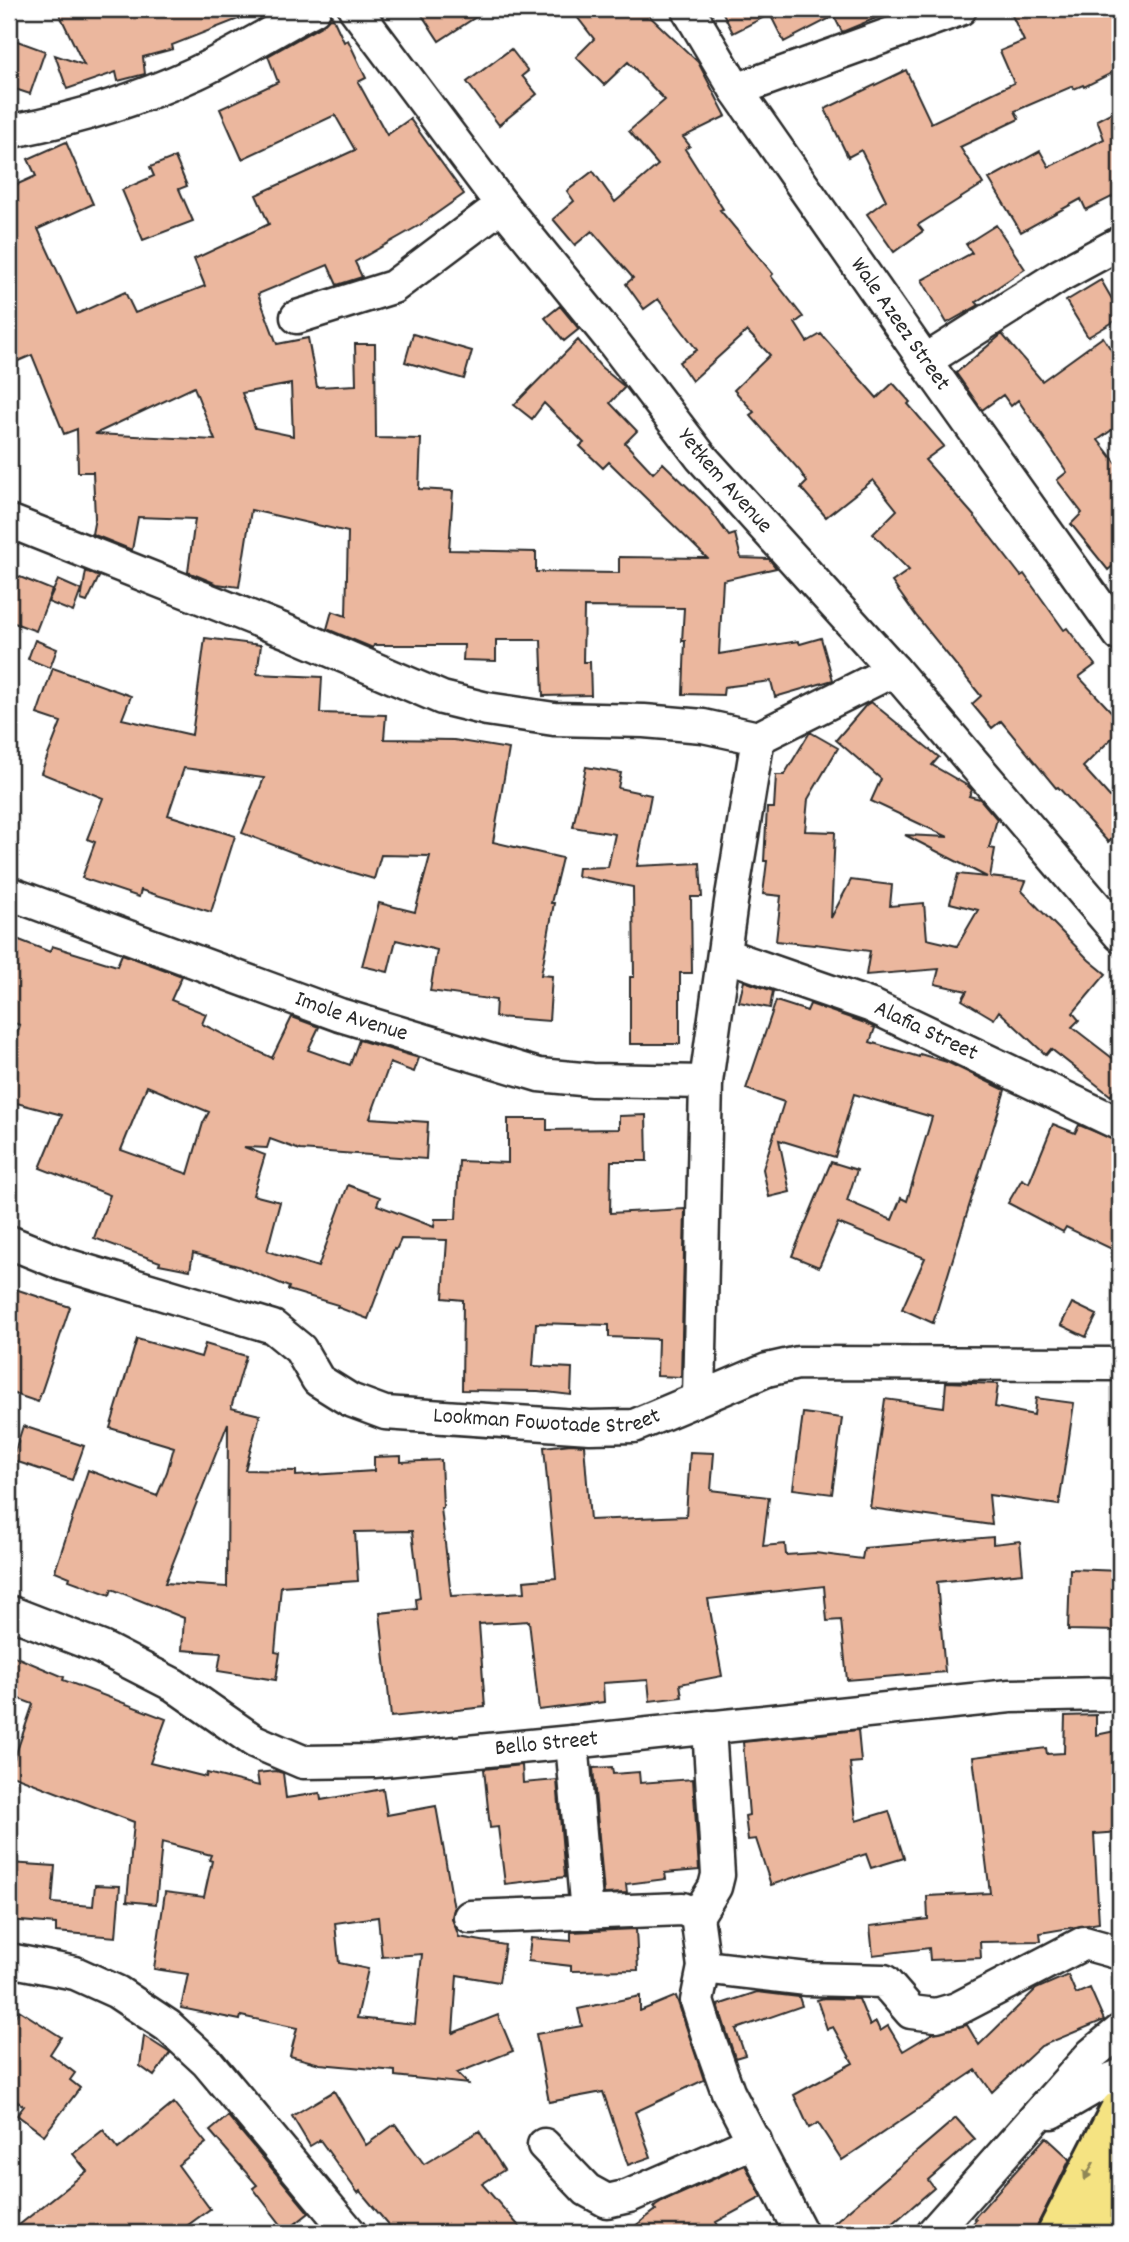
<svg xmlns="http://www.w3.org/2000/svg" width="1129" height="2242" viewBox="0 0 1129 2242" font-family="Dekko,sans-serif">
<rect width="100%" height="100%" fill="#fff"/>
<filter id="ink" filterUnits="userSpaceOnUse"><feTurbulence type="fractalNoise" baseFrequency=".0143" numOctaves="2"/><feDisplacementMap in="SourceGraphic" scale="14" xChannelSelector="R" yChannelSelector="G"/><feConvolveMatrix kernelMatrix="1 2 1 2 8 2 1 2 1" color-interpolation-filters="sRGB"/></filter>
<g filter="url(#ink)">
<path fill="#ebb79e" stroke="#2b2b2b" stroke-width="2" fill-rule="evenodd" d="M57,9H276L264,16L261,10L172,45L173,49L143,57L145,74L118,81L116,72L67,89L55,55L84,65Z
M418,9H488L439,41Z
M571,9H642L698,62L726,116L683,137L690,146L685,149L723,209L720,210L773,274L771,276L803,317L795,323L807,342L821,334L877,398L893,383L910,402L908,404L944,446L925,460L975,517L1021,576L1024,574L1064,630L1067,628L1095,665L1079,677L1120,721V730L1083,767L1120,808V831L1108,842L1058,787L1056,788L1001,721L992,728L972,704L981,696L917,617L892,582L909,570L873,534L897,510L873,480L826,517L801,488L807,482L800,471L750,415L754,412L734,390L770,355L747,331L692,381L679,362L697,350L658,299L644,309L626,284L633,278L592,231L575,245L553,219L574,201L567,191L593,171L615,202L658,165L629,131L665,100L628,62L604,85L576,57L594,39Z
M721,9H898L842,32L834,16L784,42L770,14L733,33Z
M1009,9H1120V69L1084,87L1083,85L1074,89L1073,86L1015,111L1019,119L960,147L983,184L918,225L923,231L894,252L867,214L886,200L861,150L848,157L825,109L906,70L931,123L1014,83L1000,51L1024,41Z
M331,14L344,42L348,40L366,78L358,82L387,135L410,119L464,194L420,225L355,262L362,277L337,285L328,265L258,294L277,344L308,338L317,387L356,385L355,344H375L376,438L421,439L419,489L453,491L449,550L536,552V572L619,573V557L707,558L609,462L603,468L580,446L584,443L544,403L532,419L514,405L578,340L601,367L625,387L610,403L637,431L625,443L653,473L663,463L708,507L729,536L735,534L741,558L769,559L776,568L723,580L719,654L798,641L800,644L821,638L833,680L775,697L771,681L724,687L723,695L683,694L685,641H682L684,608L584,607L583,662H590L591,695L543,696L541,640H496V661L463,660L464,645H374L373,648L327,629L332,611L346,616L348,532L251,510L239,587L217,584L188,572L195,519L138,517L132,550L92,534L95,518L93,472H78L77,429L64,434L32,355L9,365V188L36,176L28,159L66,142L93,204L38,229L77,314L125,292L135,313L205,286L194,259L269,224L256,195L355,150L335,115L242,159L220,109L278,82L268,56L323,25ZM291,384L293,436L255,428L242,393ZM194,387L215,440L95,434Z
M9,38L45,51L30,94L9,87Z
M511,49L528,71L522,76L537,94L499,125L467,82Z
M1120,108V193L1086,210L1081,199L1021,232L989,179L1040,151L1049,167L1104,139L1097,120Z
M175,157L187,186L179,189L193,221L143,240L122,190L154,176L150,167Z
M996,225L1025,269L976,302L979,305L947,323L922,280L972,253L966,244Z
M1101,280L1120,313V318L1088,337L1066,301Z
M560,306L579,329L564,341L545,318Z
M413,334L472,351L464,379L405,362Z
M1002,334L1042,381L1103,337L1120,364V424L1098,440L1120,468V560L1108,570L1071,524L1082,513L1057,480L1067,472L1018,400L1011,406L1003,395L982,410L956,373Z
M86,571L99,577L87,602L81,600Z
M15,575L52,590L36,631L9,621V591Z
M58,580L81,590L73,612L48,602Z
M205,638L261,645L257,674L322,677L320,713L386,715L384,739L454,740L509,749L493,842L562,858L551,903H554L541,975L552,976L549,1021L495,1017L496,1000L430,991L437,950L396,940L388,972L362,966L379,903L415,912L430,856L381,855L374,879L323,864L242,833L264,778L184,768L168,815L235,836L211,912L141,890L139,897L82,878L95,842L87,839L103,798L41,773L61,722L37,714L53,668L131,696L122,719L192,735Z
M35,640L57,649L50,668L28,659Z
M871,702L939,757L932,765L968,786L972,790L969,796L980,799L997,819L989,848L995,849L990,877L1026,881L1022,891L1089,960L1106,974L1073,1013L1079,1020L1072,1027L1120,1064V1076L1111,1096L1051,1049L1046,1055L999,1011L994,1019L962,1000L967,991L935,984L939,969L866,975L870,951L815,944L814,945L776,941L781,896L763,894L767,861H764L767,808H774L776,775H784L810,732L838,748L808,799L805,831L835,832L831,918L851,880L892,885L890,906L924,903L927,939L957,946L978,910L950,903L958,874L987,877L905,835L948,837L871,801L881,779L836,740L866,705Z
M586,767L621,773L618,788L651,795L637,866L700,863L702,897H691L692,973H680V1044H630V977H634L633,887L577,876L578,868L608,867L615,834L573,827Z
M9,936L50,952L52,946L117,966L122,954L182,976L171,1000L206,1014L202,1024L272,1058L292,1017L319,1027L308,1050L350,1065L359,1040L419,1058L414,1072L390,1063L370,1118L428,1122L426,1159L300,1150L270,1139L267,1148L244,1147L265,1155L253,1195L280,1202L267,1251L318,1267L348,1185L380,1197L377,1205L434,1227L435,1219H456L459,1161L508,1163V1119H547V1130L619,1129V1116L646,1115L647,1161H611L610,1213L685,1209L681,1377L657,1376L658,1339L609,1337V1325L536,1323L533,1366L572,1368L571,1395L538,1391L462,1390L463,1300L443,1298L447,1240L401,1239L396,1250L394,1249L368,1319L337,1307L338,1305L288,1290L289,1287L241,1267L193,1253L190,1270L159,1264L160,1262L94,1238L110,1195L40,1168L62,1115L9,1101V1056L20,1025L9,1021ZM147,1086L209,1112L203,1123L188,1174L121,1150Z
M744,981L773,991L770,1008L739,1002Z
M776,1001L807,1011L810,1004L865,1023L875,1028L870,1042L919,1057L920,1054L947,1062L1005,1090L933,1323L902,1309L925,1258L838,1223L819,1267L792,1256L831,1162L857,1170L847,1201L892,1220L901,1198L907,1201L932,1117L854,1094L835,1157L779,1140L790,1192L769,1197L763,1169L784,1102L746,1089Z
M1053,1124L1075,1133L1079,1125L1120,1142V1253L1066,1227L1063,1232L1008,1203L1022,1179L1029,1183Z
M9,1287L70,1307L38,1402L9,1392Z
M1072,1303L1097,1315L1086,1337L1061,1325Z
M137,1339L201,1357L205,1344L246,1356L231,1408L260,1415L245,1470L296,1471V1476L374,1471V1457L401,1456V1462L441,1460L443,1508H441L451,1596L525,1592L524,1581L556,1578L544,1447L571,1444L584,1445L590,1520L686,1516L690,1452L714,1453L711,1490L769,1497L763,1546L785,1544L786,1555L815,1553L862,1559L864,1548L993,1537V1544L1020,1541L1023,1573L937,1582L945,1672L847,1680L841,1620L827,1621L824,1586L708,1599L722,1676L680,1684L682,1697L650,1701L648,1680L603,1683L604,1702L539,1710L529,1621L479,1624L485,1707L391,1717L380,1613L417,1609L416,1599L420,1598L412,1531L355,1532L358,1581L281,1586L275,1652L280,1653L276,1680L218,1671L221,1653L182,1650L184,1618L112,1589L110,1595L69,1580L70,1577L55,1571L88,1470L157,1496L167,1472L174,1447L110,1428ZM228,1423L227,1587L165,1583Z
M946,1382L998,1384L995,1407L1034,1415L1036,1398L1074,1403L1059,1505L989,1495L992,1525L870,1508L885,1399L944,1407Z
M803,1413L842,1418L832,1494L793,1489Z
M23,1426L84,1446L72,1480L12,1460Z
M1070,1569L1120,1571V1631L1068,1630Z
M9,1654L64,1677L63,1680L166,1719L150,1763L206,1777L207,1773L259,1786L257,1773L276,1771L283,1773L286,1798L320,1793L321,1800L383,1789L387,1815L436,1806L454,1909L452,1918L459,1937L505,1945L499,1982L457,1975L453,2033L498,2015L513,2051L457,2073L468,2084L395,2076V2071L320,2064L290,2056L297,2028L241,2016L240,2020L181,2008L188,1974L154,1969L165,1892L204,1897L212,1861L209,1860L211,1855L162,1842L156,1904L127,1901L134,1822L9,1774L33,1704L9,1695ZM378,1917L382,1957L422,1954L415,2024L357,2018L368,1969L339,1963L335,1923Z
M1096,1715V1735L1120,1730V1832L1094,1834L1099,1923L1040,1933L1041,1941L980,1942L981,1958L930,1960L929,1948L873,1955L870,1926L928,1919L927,1896L990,1893L973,1757L1046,1748L1047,1754L1064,1753L1065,1716Z
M858,1730L861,1762L850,1763L856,1821L889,1811L904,1858L871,1868L866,1854L771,1885L756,1839L748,1840L745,1816L749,1815L743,1742Z
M522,1765L523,1783L557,1780L565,1877L505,1884L498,1827L490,1828L484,1769Z
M612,1767L613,1774L639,1772L640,1783L693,1779L699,1870L665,1873L666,1879L626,1884L627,1893L604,1894L593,1768Z
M9,1863L55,1866L52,1903L93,1906L95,1885L120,1886L116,1937L56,1932V1924L9,1920Z
M636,1929L638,1970L571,1971V1966L528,1961L531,1938L571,1941V1932Z
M1068,1975L1076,1994L1090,1988L1104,2020L1041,2046L992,2092L976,2070L842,2160L818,2123L809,2128L794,2095L853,2063L833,2027L827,2029L817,2000L824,1998L859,1999L870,2026L876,2022L880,2031L888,2026L903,2051L933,2033L967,2025L979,2045L1036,1989Z
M757,1992L799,1997L802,2006L736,2029L745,2055L735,2058L718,2005Z
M640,1996V2011L676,1996L704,2080L635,2112L651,2157L628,2165L603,2092L549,2102L536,2034L582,2026L578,2009Z
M19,2010L61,2037L50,2054L75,2073L70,2080L80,2088L44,2135L17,2115L24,2106L9,2096V2026Z
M144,2036L170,2053L154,2076L140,2066Z
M334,2091L366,2145L395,2124L424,2164L479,2131L504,2170L482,2184L525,2233H395L360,2191L358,2193L320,2140L310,2146L292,2116Z
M174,2103L206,2143L178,2165L210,2209L177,2233H9L87,2171L73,2154L103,2130L118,2149Z
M228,2116L309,2213L286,2231L253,2188L257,2185L210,2131Z
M956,2118L975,2139L928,2180L934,2188L882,2233H822Z
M1046,2137L1070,2159L1037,2226L1030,2233H965L976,2220L974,2218Z
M745,2165L762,2197L716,2222L723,2233H626L656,2210L654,2207L662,2202Z"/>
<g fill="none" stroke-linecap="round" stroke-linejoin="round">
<defs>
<g id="minor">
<path id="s1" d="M355,9L502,205L611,339L701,457L894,670L1120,935"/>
<path id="s2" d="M688,9L736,90L925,361L1120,635"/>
<path d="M736,90L960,9"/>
<path d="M9,130H17C80,118 137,100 196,73C236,54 275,30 314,9"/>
<path d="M297,317L393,287L502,205"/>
<path d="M925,361L1059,276L1120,243"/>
<path d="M9,521L288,632L442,698L487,709L554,719L644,721L703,726L758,738"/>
<path id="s3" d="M9,893L340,1015L539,1075L592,1080L706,1082"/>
<path id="s4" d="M725,955L872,1006L1120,1124"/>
<path id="s5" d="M9,1242L63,1264L273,1327L300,1349L318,1380L350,1400L385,1413L590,1427L634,1426L767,1370L798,1363L1120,1364"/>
<path d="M699,1398L706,1082L731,902L758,738L894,670"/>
<path id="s6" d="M9,1612L102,1648L174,1685L254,1741L303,1762L374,1761L572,1742L1010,1696L1103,1694L1120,1695"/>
<path d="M572,1742L587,1913"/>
<path d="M697,1916L715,1887L718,1875L709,1727"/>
<path d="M470,1917L683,1909L697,1916L704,1967L697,2001L708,2036L728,2092L801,2233"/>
<path d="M9,1960L75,1973L117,1992L168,2026L207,2062L350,2233"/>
<path d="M704,1967L807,1979L884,1981L911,2012L936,2015L957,2009L1084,1943L1120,1953"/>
<path d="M1052,2112L1102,2083L1120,2076"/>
<path d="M544,2145L587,2190L607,2201L629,2196L755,2141"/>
<path d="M933,2233L1092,2054L1120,2031"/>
</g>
<path id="major" d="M1057,2233L1120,2110
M1098,2233L1120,2188"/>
</defs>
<use href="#minor" stroke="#2b2b2b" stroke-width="37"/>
<use href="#major" stroke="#2b2b2b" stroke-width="44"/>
<use href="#minor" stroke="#fff" stroke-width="32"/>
<use href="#major" stroke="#f5e382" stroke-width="38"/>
</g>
<defs><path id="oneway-solid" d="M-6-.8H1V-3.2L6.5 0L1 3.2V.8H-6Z" transform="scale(1.75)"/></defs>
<use fill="#908756" href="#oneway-solid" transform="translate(1089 2171) rotate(117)"/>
</g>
<g text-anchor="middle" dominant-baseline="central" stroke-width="5" stroke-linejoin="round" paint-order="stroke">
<g font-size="23" fill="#2b2b2b" stroke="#fff">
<text stroke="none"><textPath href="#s2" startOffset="380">Wale Azeez Street</textPath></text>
<text stroke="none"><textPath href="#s1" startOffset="600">Yetkem Avenue</textPath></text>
<text stroke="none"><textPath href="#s3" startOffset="364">Imole Avenue</textPath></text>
<text stroke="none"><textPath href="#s4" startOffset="215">Alafia Street</textPath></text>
<text stroke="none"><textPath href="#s5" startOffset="586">Lookman Fowotade Street</textPath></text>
<text stroke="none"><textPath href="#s6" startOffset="576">Bello Street</textPath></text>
</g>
</g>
<rect width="1129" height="2242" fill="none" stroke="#fff" stroke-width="35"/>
<rect x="18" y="18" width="1094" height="2207" fill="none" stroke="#2b2b2b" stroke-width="2.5" filter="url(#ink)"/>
</svg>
